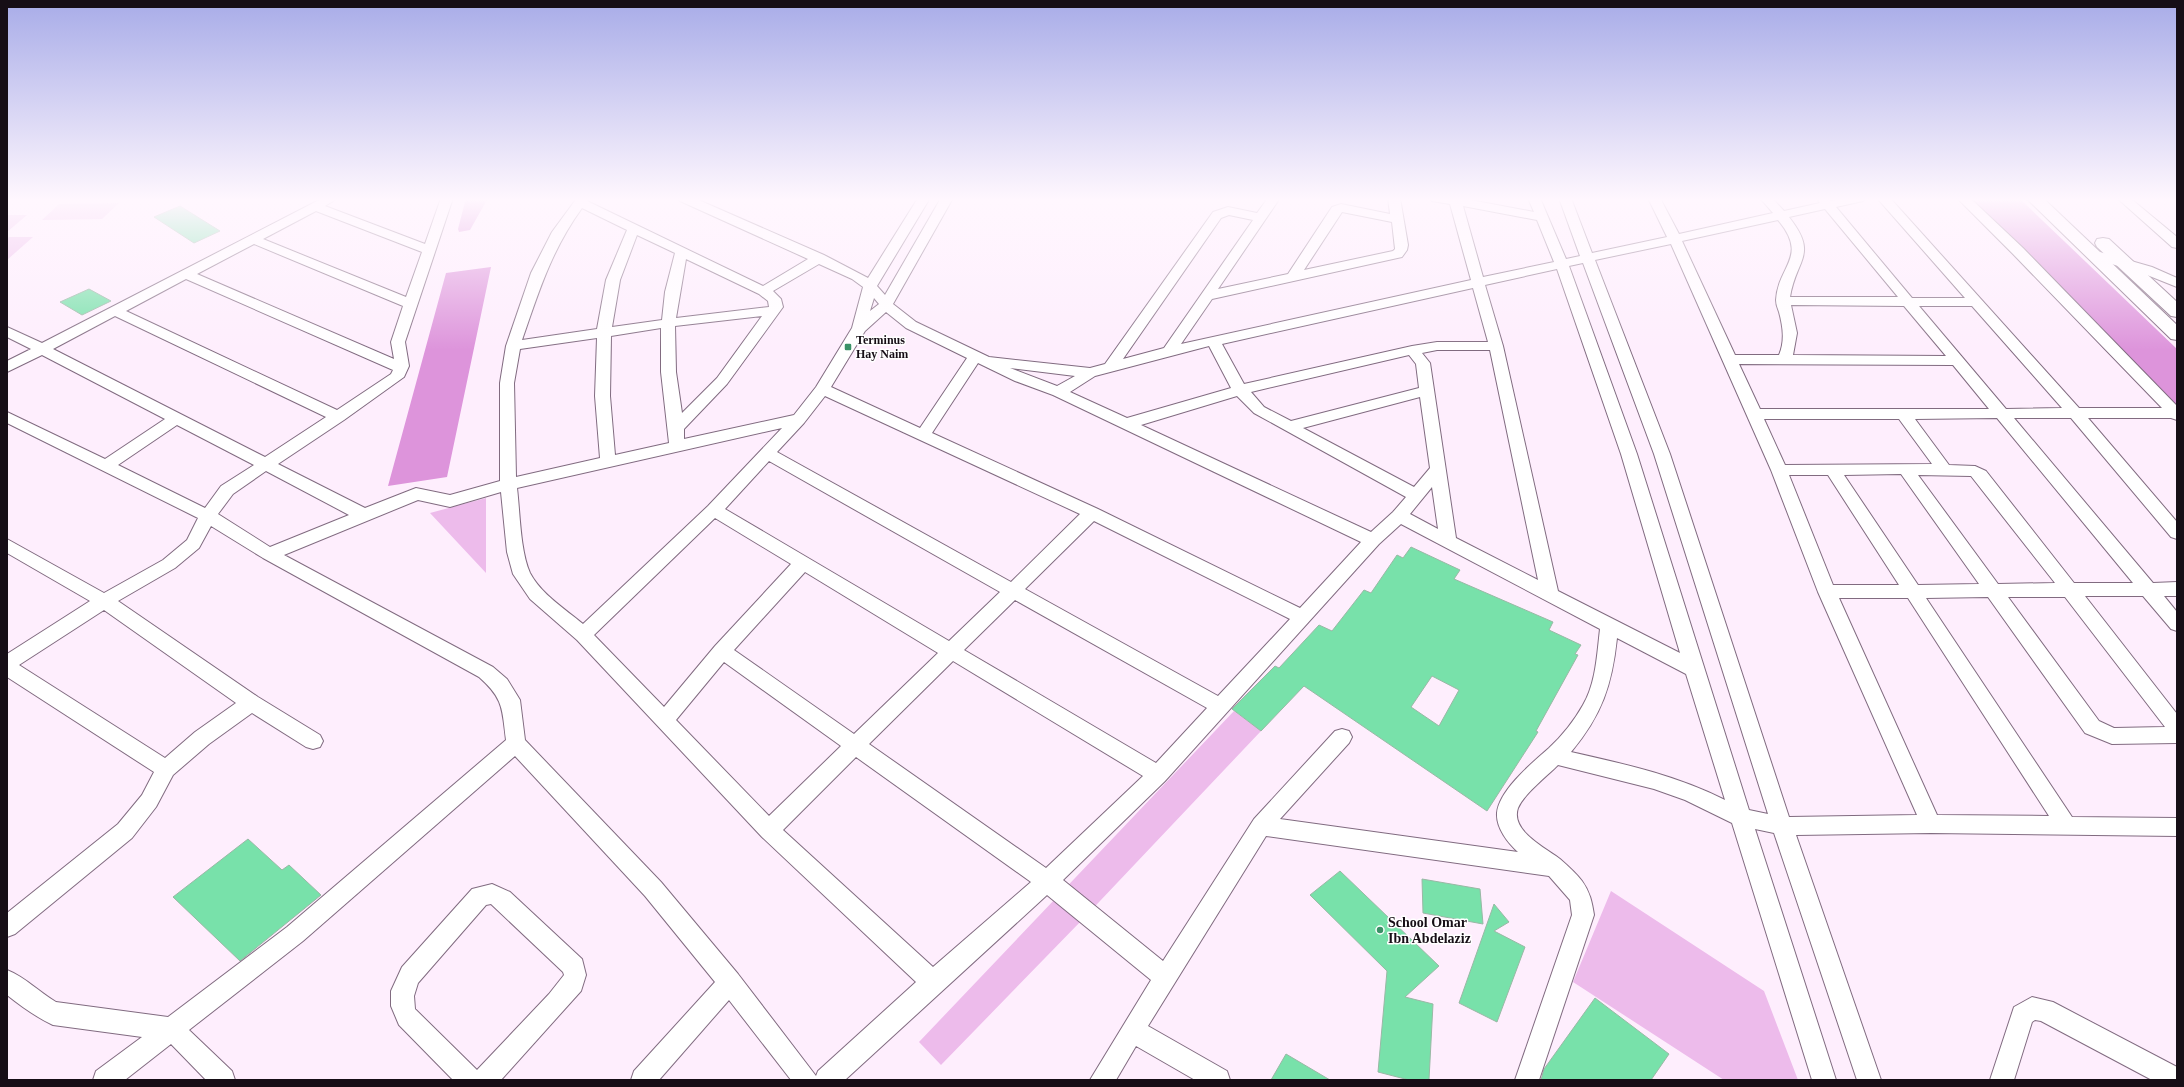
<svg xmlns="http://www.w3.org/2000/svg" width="2184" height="1087" viewBox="0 0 2184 1087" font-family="Georgia,serif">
<rect width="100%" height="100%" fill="#feeefd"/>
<path fill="#edbbeb" d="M119,203L102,219L42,220L59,204Z
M7,215H27L7,232Z
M9,237H33L7,260V239Z
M486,498V573L430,513Z
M1234,711L1261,731L1082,920L941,1065L919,1042Z
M1611,891L1764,991L1798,1080H1724L1573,982Z"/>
<path fill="#dd94db" d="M466,198H488L470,230L459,232L458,229Z
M1972,198H2019L2177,349V409L1971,200Z
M491,267L447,477L388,486L446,273Z"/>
<path fill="#78e1aa" stroke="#99b8a5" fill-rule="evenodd" d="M180,206L220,231L194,243L154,217Z
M89,289L111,301L82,315L60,302Z
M1411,547L1460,570L1454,579L1553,622L1549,630L1581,645L1575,654L1578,655L1536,731L1538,732L1487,811L1304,686L1261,731L1232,709L1275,666L1279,668L1319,625L1332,631L1364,590L1371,593L1397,555L1403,558ZM1432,676L1459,690L1439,726L1411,707Z
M248,839L282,870L289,865L321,895L240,961L173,897Z
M1340,871L1439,966L1405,997L1433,1004L1429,1080H1409L1378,1072L1387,971L1310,895Z
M1422,879L1480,889L1483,924L1423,913Z
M1494,904L1509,922L1494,931L1525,947L1497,1022L1459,1003Z
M1595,998L1669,1054L1651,1080H1541L1544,1069Z
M1286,1054L1330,1080H1271Z"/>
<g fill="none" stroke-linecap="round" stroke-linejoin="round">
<defs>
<path id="minor" d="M323,198H338L325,206L425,244L441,198H453L405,342L409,366L404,377L344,420L278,464L365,508L416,488L450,495L500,481V383L506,346L531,273L552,232L577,198H589L587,201L763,286L808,259L680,201L678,198H694L824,255L868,278L918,198H930L877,286L885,295L941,198H953L893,304L916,322L989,357L1090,368L1105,364L1213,212L1228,207L1257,213L1268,198H1280L1218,289L1288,274L1332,207L1341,204L1390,214L1388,198H1400L1408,245L1407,250L1402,257L1212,299L1181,344L1471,280L1450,204L1432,201L1430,198H1460L1534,212L1528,198H1540L1566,259L1580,256L1559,198H1571L1592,253L1667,237L1648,198H1660L1679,234L1773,213L1760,198H1772L1784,211L1820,203L1816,198H1828L1831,201L1843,198H1865L1863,201L1836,207L1912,298H1965L1877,198H1890L2079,408H2162L2013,254L1957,198H1970L2023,248L2177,406V420L2171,418H2088L2177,522V539L2171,537L2071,418H2014L2153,583L2177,582V596H2164L2177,612V631L2171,629L2143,596H2085L2177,714V743L2112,744L2085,733L1988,597L1926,598L2072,817L2177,818V836L1931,833L1796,835L1881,1080H1857L1774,833L1755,829L1836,1080H1812L1732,823L1685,800L1654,789L1558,765C1546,777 1524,794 1518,808C1510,831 1546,848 1560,859C1568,866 1576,873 1582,881C1590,892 1592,902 1594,915L1539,1080H1515L1572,915L1570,900L1549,876L1266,836L1148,1026L1227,1071L1230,1080H1195L1136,1046L1116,1080H1090L1151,980L1047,895L845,1080H791L729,1000L659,1080H631L634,1071L715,982L645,896L515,756L303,941L189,1030L232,1071L235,1080H206L171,1044L125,1080H93L96,1071L142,1037L53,1025C36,1017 22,1007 7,995V970C25,977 39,992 56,1002L168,1017L287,927L506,740C502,709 504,699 479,677L263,558L211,526L199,548L175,568L118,601L258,697L320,735L323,741L320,747L313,749L306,747L252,713L209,744L173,775L156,807L132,838L15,934L7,937V913L118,824L142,795L154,772L7,677V654L90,601L7,553V539L104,593L163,560L187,540L198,518L7,423V412L105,459L165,419L42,355L7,372V361L31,349L7,337V327L42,343ZM1463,206L1537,220L1554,262L1483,277ZM582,208L627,230L606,280L597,329L522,340C539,291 551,251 582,208ZM1825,209L1898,297H1790C1796,259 1819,255 1789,217ZM316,211L422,252L406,297L263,239ZM1342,212L1392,222L1395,249L1393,251L1304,270ZM1229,215L1253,220L1164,348L1123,359L1221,218ZM1778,220C1809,257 1778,265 1776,300C1776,305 1778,309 1779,312C1783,327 1785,341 1779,355H1735L1682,241ZM637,235L675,253L665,292L662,320L612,327L620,280ZM254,244L403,306L391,342L394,359L197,274ZM1671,244L1771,470L1818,592L1917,815L1789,817L1670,454L1595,260ZM686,259L759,294L768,301L769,307L676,318ZM1583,263L1654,454L1768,814L1749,810L1637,454L1569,266ZM819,264L852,279L863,287L852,328L816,387L794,415L684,439V429L727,384L783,307L781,299L773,291ZM1557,269L1621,454L1680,653L1558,591L1503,346L1485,285ZM186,279L393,370L391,374L337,410L126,311ZM1473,288L1488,342H1437L1412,346L1244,384L1222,344ZM874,298L879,304L870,311ZM1791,305L1904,306L1946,356L1793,355L1797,333ZM1919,306H1972L2062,408L2006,409ZM886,312L906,328L967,358L920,428L831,387L865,331ZM115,316L326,417L265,457L53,349ZM762,316L717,378L682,413L676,372L675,326ZM661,328V372L669,443L615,455L610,396L611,336ZM597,338L595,396L600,458L516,477L514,383L520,349ZM1209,346L1231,388L1127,418L1070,392L1095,376ZM1437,350H1490L1538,580L1456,538L1430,363L1422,353ZM1409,355L1416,364L1419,388L1291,421L1264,407L1251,392ZM978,363L1015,381L1053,395L1361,542L1300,608L1098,509L932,433ZM1739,364L1953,365L1989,409H1760ZM1010,368L1075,376L1057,386ZM825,396L1080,514L1011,582L777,452L804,423ZM1237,396L1254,413L1406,497L1393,512L1371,532L1141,425ZM1420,397L1430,468L1414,487L1303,428ZM1997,418L2133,583H2074L1986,471L1975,466L1949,465L1915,419ZM1764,419H1899L1932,464L1785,465ZM177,425L254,465L221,486L205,508L118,465ZM782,428L708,506L583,624C565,609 541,594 530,573C520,550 520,512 517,488ZM769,461L1000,592L949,641L725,509ZM266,471L349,515L270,547L218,514L233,494ZM1901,474L1979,584L1918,585L1844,475ZM1789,475H1828L1899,585H1833ZM1918,475L1971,476L2055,583L1998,584ZM1432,487L1438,529L1410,514ZM501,492L507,552L513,574L530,599L577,640L762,837L916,982L818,1071L816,1076L738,974L661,882L525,740L520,700L507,679L493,667L284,555L418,500L450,507ZM715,518L791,564L715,646L664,707L594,635ZM1094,521L1290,619L1218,696L1025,589ZM1401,524L1600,629C1597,654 1596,683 1583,705C1574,721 1562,736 1549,748C1533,762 1499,790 1497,813C1496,828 1508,843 1518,852L1280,819L1349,743L1352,737L1349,731L1342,729L1335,731L1254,819L1163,961L1063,880L1165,781L1379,544ZM805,572L938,653L854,734L734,650ZM2008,597H2065L2165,727L2114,728L2099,721ZM1839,598H1908L2049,816L1937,815ZM1015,600L1207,708L1156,763L964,650ZM104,610L236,703L195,732L165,758L19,665ZM1617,638L1686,674L1725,800C1676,775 1624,764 1571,752C1602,715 1612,685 1617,638ZM953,661L1143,776L1046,868L869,744ZM724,662L841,746L769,816L676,720ZM856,757L1031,882L933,967L783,830Z
M2117,198H2130L2177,237V248L2172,247Z
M2093,250L2152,267L2177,278V287L2142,273L2088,257L2086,254L2088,251Z
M492,884L510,892L582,959L586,975L581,991L501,1080H453L399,1025L391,1006V991L402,967L472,889ZM491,904L563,972L564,975L549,994L477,1070L415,1009L414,996L418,983L486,905Z
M2032,997L2053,1002L2177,1067V1080H2152L2041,1021L2035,1020L2032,1022L2014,1080H1990L2014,1007Z"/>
<path id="trunk" d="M2026,198H2043L2177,325V340L2171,339Z
M2103,238L2109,239L2177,302V317L2171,316L2097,247L2095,243L2097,239Z"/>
</defs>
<use href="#minor" stroke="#816b80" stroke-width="2"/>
<use href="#trunk" stroke="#816b80" stroke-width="2"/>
<use href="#minor" fill="#fff" fill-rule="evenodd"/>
<use href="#trunk" fill="#fff" fill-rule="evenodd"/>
</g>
<linearGradient id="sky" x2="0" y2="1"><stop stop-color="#a8ace8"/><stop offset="0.57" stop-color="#fff7fe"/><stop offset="1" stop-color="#fff7fe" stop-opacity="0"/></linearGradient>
<rect width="2184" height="350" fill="url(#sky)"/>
<g fill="#3a9267" stroke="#fff" stroke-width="1.5">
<rect x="844" y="343" width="8" height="8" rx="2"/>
<circle cx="1380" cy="930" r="4"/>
</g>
<g text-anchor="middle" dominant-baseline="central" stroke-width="3" stroke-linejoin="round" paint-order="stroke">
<g font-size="12" font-weight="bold" fill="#160e16" stroke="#fff" text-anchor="start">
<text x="856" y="340">Terminus<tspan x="856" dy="14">Hay Naim</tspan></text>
</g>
<g font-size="14" font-weight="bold" fill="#160e16" stroke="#fff" text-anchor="start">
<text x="1388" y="922">School Omar<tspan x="1388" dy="16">Ibn Abdelaziz</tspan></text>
</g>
</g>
<rect width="2184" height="1087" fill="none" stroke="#160e16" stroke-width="16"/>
</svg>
